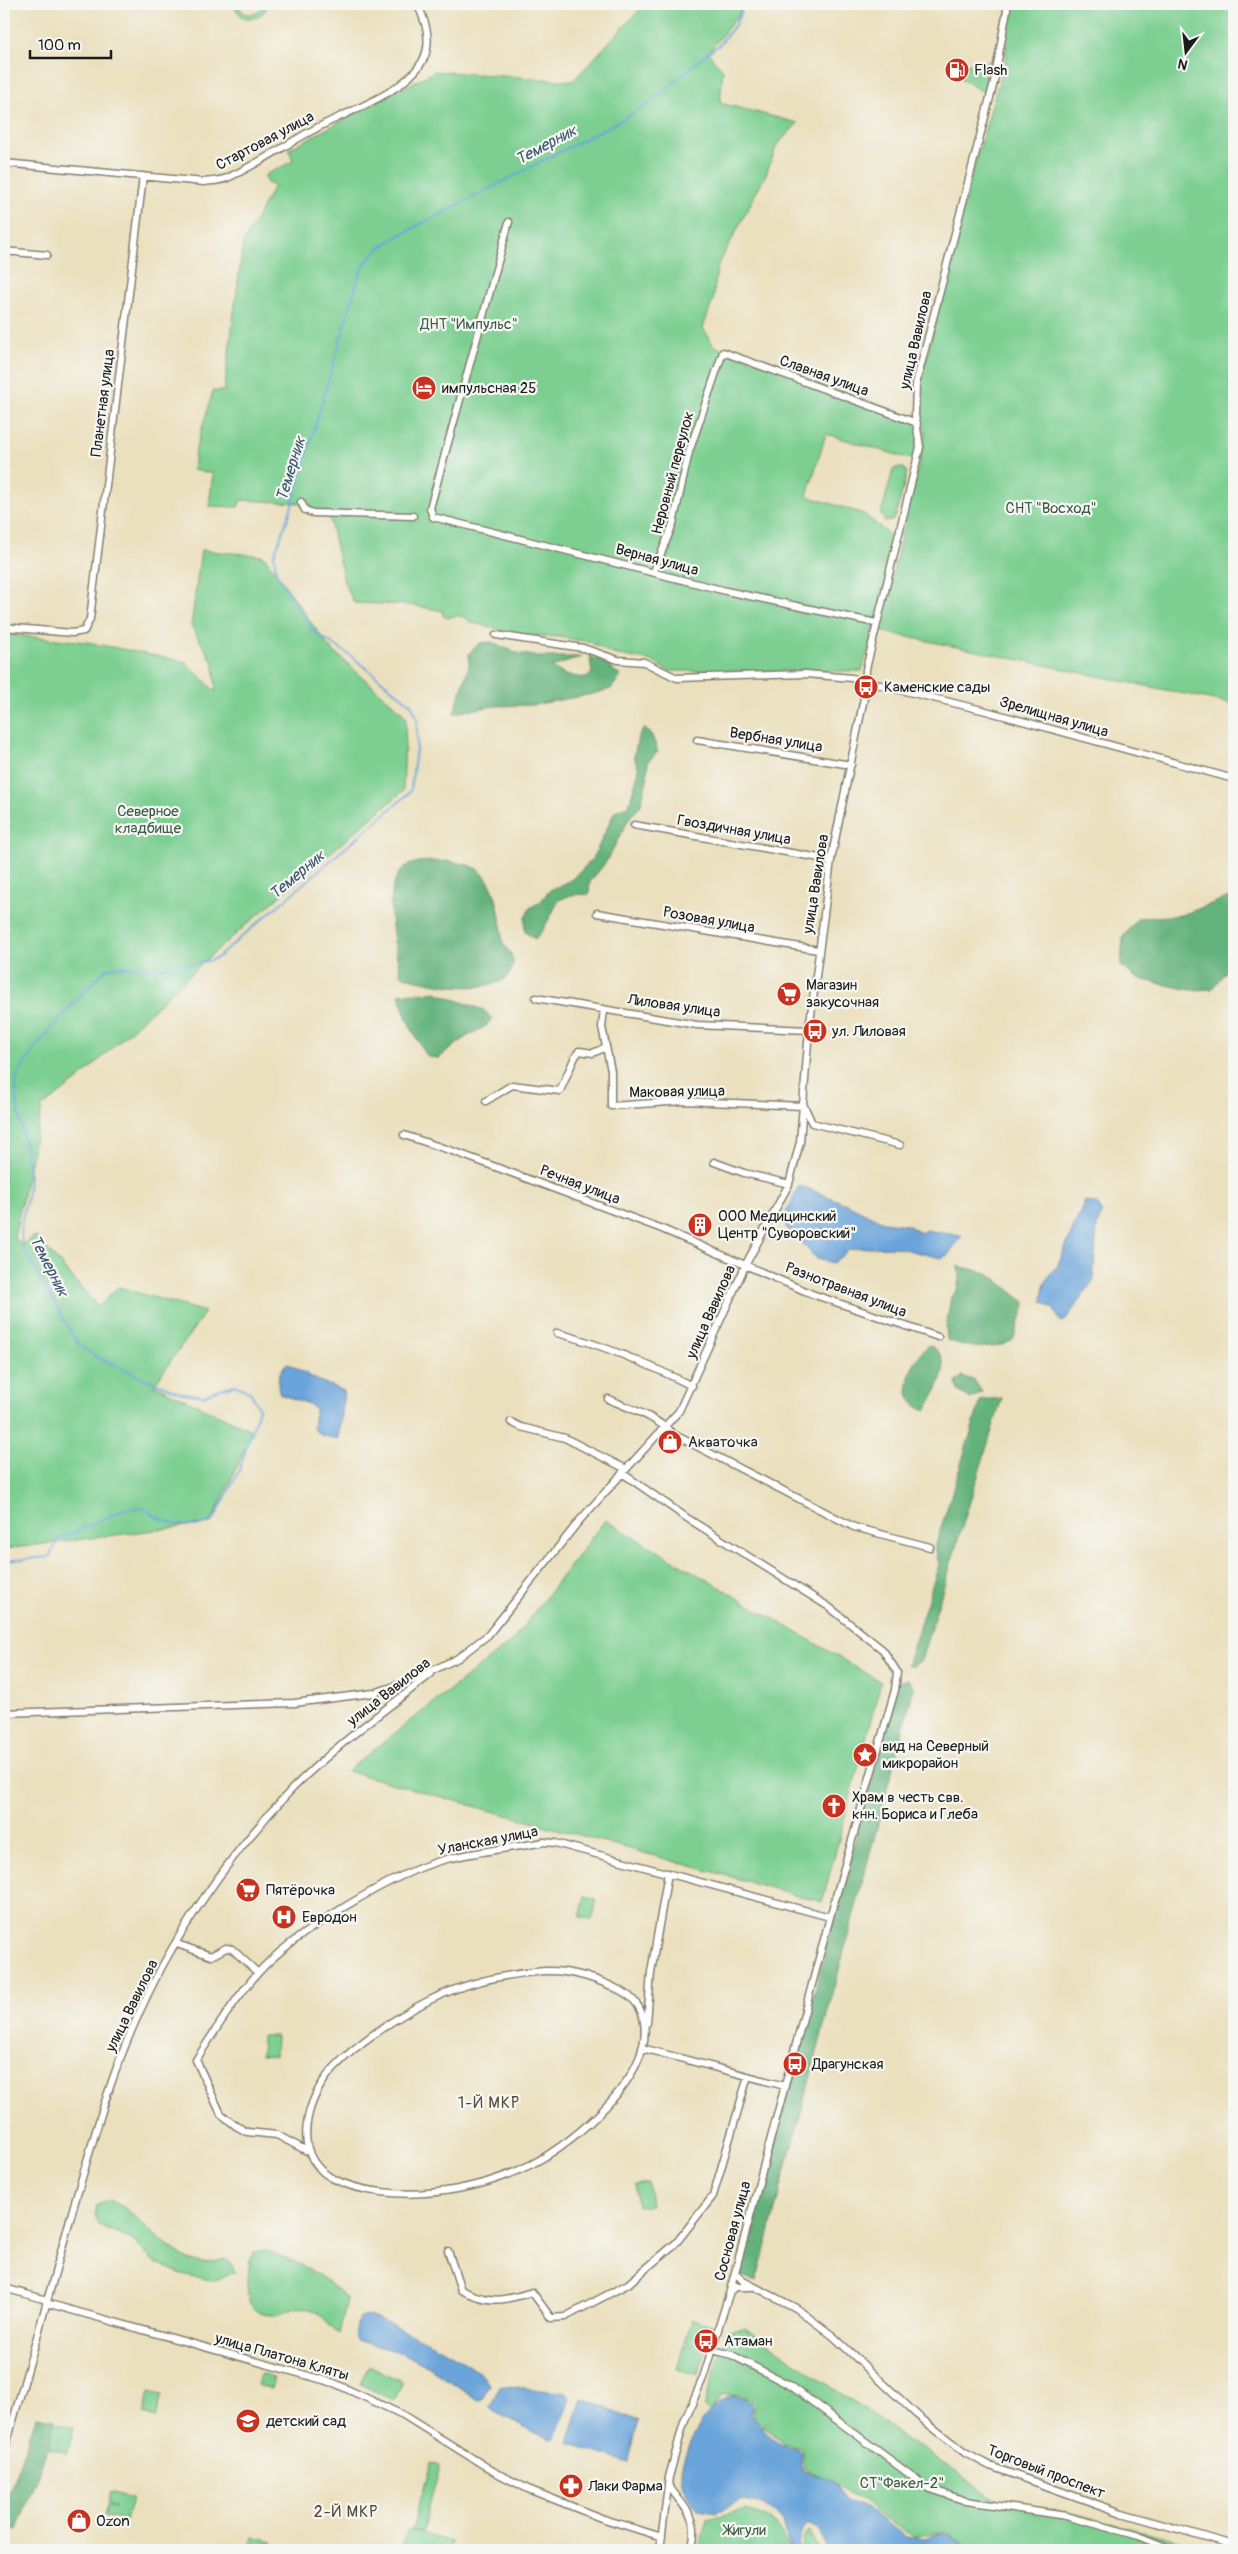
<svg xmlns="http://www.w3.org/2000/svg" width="1238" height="2554" viewBox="0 0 1238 2554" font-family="Pangolin,sans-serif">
<rect width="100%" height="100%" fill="#f6f6f2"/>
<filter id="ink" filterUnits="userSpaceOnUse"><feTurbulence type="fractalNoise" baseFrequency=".02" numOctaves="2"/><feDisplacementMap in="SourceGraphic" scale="10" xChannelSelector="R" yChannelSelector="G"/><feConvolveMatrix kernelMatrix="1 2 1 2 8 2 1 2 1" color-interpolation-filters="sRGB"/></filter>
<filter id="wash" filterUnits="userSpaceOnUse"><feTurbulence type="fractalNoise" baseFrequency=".0096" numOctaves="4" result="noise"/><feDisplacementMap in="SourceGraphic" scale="20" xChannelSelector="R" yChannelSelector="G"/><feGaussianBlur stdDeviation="1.12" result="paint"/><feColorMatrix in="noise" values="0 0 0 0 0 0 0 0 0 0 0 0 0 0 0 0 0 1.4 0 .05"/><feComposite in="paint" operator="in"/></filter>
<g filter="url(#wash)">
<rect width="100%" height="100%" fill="#ebe0be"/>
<path fill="#7bcf91" stroke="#4c7656" d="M232,4H236L244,13C254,16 260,13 264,4H269C263,16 256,21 242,17Z
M645,4H668L670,6L674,4H743L738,15L708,53L723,70L720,103L798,123L777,145L766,174L717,268L713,300L703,328L714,346L916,418L922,435L914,460L826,434L807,496L864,514L894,539L876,623L862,671H668L652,661L613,654L590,642L559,637L521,635L470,622C463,615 458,614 448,618L443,616V611L410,605L354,603L344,582L328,512L305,509L299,503L241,500L238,507L209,506L213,474L193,470L195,452L213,391H224L243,243L274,186L267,183L265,175L293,161L289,149L435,71L573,81Z
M1012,4H1234V704L879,631L926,433L922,424L918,392L970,181L1006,57L1007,21Z
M993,61L985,93L960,78L963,64Z
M896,468H904L907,473L895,518L891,521H884L881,514L893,470Z
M201,550L264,556L328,646L406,716L403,791L210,956L80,1078L42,1107L14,1238L23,1245L35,1235L98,1307L118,1287L205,1312L154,1385L253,1431L211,1523L4,1549V634L87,642L186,662L216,692L214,664L191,626Z
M605,1520L881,1682L822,1902L347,1771L513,1640Z
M585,1896L597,1899L592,1920L580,1917Z
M262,2036H276L275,2056L261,2055Z
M648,2183L651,2205L638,2207L635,2185Z
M110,2200L127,2209L158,2238L190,2261L203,2263L225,2259L230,2262L235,2272L213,2281L178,2273L152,2260L132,2240L99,2225L95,2216L97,2205Z
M265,2251C294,2259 328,2277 347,2300L339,2334C330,2326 319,2310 306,2308C294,2305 284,2315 273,2315C244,2316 246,2289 249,2269C250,2262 249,2258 254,2252Z
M692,2319L715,2326L713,2333L705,2337L703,2344L706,2349L685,2343Z
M745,2328L1001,2503L1058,2511L1221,2550H998L969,2548L946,2532H934L915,2537C875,2516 847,2485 805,2469L803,2449L783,2443L751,2414L756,2405C744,2394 737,2392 721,2396L710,2412L704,2407L727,2330Z
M684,2345L706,2352L698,2375L677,2369Z
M369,2365L403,2382L394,2401L360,2384Z
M260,2374L274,2378L271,2389L257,2385Z
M149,2392L162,2395L155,2418L143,2414Z
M54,2423L74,2427L68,2453L47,2448Z
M431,2463L440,2466L422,2532L412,2529Z
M110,2492L132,2498L126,2521L104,2515L107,2505L116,2508L107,2504Z
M747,2509C775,2519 778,2523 789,2550H699L707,2519Z
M408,2529L452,2542L450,2550L428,2546L426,2550H402Z
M809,2531L819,2550H803L804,2536Z
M253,2537L273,2542L271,2550L250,2549Z"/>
<path fill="#64b27b" stroke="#40674c" d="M492,642L517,653L540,657H582L552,667L565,675L586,678L592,673L590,657L599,659L621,676L611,689L588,695L533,705L494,706L454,713L469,666V653L480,643Z
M644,728L652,735L658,752L648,761L647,780L640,807L630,817L606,862L590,882L589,894L571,895L559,900L543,930L535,939L525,932V918L530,908L541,901L551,889L566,883L576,876L593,858L615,811L629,805L639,770L634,756L638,737Z
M449,861C457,863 468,864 476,868C498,881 501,922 503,944C511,953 516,959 511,971C500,998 424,984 401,975C395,949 376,872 414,863C425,860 438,862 449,861Z
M1234,892C1234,913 1233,947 1228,967C1225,974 1216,983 1212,989L1191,990L1138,979L1121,966L1123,937L1138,918L1182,915L1232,896Z
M435,992L484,1010L492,1018L486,1026L466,1037L439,1058L428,1057C414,1036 405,1018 399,994Z
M958,1266L988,1273L1026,1303L1013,1340C991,1352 970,1348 947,1340L946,1327L951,1297L957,1290L959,1280Z
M929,1345C958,1359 936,1390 926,1410C894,1403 910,1360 929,1345Z
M962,1376L975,1381L982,1392L971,1399L958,1391L956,1382Z
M1002,1398L921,1660L914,1666H907L939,1564L935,1547L981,1400Z
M908,1679L914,1688L756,2282L739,2275L897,1683Z
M36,2417L55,2420L49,2445L17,2530L4,2526V2507Z"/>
<path fill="#6aa4da" stroke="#43607b" d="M798,1187H804L849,1205L883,1222L907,1225L922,1233L925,1230L962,1236L948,1255L941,1258L895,1247L860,1248L849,1250L833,1263L817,1259L788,1230L783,1220Z
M1085,1201L1097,1204L1102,1214L1097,1225L1093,1281L1064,1322L1060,1321L1053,1308L1042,1302C1042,1290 1046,1275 1057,1267Z
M287,1363L319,1381L344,1391L338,1439L321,1435L313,1429L315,1410L309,1404L280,1394C276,1382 278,1372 287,1363Z
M367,2316C388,2320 484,2366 490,2385L482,2399L478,2400L429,2367L403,2353L356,2340C352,2332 357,2325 360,2318Z
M500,2385L567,2393L570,2398L555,2438L550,2440L493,2411L490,2407Z
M735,2395L747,2399L754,2406L749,2414C760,2423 767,2435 779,2443C786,2448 796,2446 802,2452V2470L832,2481L848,2502L873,2513L906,2537L924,2539L933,2534L942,2533L951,2536L965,2547L974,2550H825C824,2538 821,2525 806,2525L801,2532L799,2550H790L783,2522L776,2514L758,2503L744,2500L716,2512L697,2509C689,2500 681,2487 681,2474C681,2450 710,2399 735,2395Z
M582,2398L639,2421L628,2463L568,2443Z"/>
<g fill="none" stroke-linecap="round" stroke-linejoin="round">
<path stroke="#6aa4da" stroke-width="2" d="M4,1561L49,1557L59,1539L123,1510L143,1507C155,1519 178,1527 195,1526C201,1526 209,1521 214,1519L239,1471L259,1409L251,1393L235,1385L216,1390L204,1396L182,1393L140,1377L95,1356L78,1344L23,1248C16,1219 30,1204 29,1177C28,1145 15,1114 16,1082C17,1062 89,986 106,969C117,964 128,968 140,968C167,967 192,967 217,958L407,795L411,789L417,741V717L411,704L351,656L313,631L276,572L274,555L290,512L359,276C369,253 379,248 400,235L623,119L650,103L705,55L718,46L735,25L745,4"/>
</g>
</g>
<g filter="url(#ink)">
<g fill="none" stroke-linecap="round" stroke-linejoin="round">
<defs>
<path id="minor" d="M4,163L204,182C211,181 220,181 227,178C257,165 285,145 313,130C345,112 403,94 422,62C433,43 426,21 417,4
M509,222L432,501L430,508L433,517L726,591L876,623
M4,251L47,255
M301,502L305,510L313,513L413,516
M654,571L673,524L689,452L723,352L917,423
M4,627L72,633L84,631L90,619L143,176
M496,635L583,648L618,660L644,662L677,678L806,674L852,678L986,711L1234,779
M697,740L851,765
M634,825L831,860
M597,913L818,950
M536,998L697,1025L809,1030
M604,1009L602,1027L611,1071V1106L684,1101L804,1106L812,1123L900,1145
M486,1101L512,1085L560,1091L574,1059L579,1051L593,1053L606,1047
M404,1135L458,1153L662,1229L812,1294L938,1337
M714,1162L744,1173L789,1184
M557,1333C604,1345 648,1364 692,1386
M608,1399C631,1409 655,1416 673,1434L854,1527L930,1547
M511,1422L521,1427L565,1438L626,1469
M622,1473L687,1518L829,1607L883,1650L897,1672L895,1690L830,1917L730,2291L703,2378L684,2422L669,2477L660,2550
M4,1713L294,1703L374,1693L413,1680L458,1658L488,1635L580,1520L679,1411L746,1264L789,1184L800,1142L809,1030L831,860L865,693L866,669L920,447L915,415L916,384L994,82L1008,4
M177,1944L211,1956L226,1948L232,1949L258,1973
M545,1971C571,1970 599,1979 621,1991C633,1997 642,2008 644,2022C653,2076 575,2142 532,2164C487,2187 431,2198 381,2192C364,2190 346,2186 330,2177C290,2153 307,2097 333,2069C357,2043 398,2016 430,2000C466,1982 505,1974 545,1971Z
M647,2023L651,1972L668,1873
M642,2048L785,2086
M309,2152L277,2135L247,2132L236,2126L221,2114L196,2060C215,2031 234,2000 257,1974C293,1933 395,1872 447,1859C479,1851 512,1848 544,1842L555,1843L830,1917
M448,2251L461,2290C489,2304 504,2301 532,2292L551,2318L565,2317L628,2284L676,2243L713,2196L748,2076
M735,2272L743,2281L796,2308L833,2336L917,2415L965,2453L990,2466L1122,2513L1234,2545
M4,2288L47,2300
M730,2291L736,2287H751
M46,2303L334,2383L403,2415L493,2471L528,2489L601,2518L662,2537
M713,2350L732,2355L791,2386L928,2488L966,2501L1066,2516L1139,2536L1174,2550
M4,2452C28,2370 51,2287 74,2205C92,2145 108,2084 133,2027C170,1939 228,1856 293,1788C335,1746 385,1710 431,1674
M669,2486C686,2511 701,2518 691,2550
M4,2549L9,2550"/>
</defs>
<use href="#minor" stroke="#847e6d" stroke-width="9"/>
<use href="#minor" stroke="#fff" stroke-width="6"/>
</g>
</g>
<defs>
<symbol id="fuel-disc" viewBox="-11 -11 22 22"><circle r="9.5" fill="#c8321e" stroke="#f6f6f2"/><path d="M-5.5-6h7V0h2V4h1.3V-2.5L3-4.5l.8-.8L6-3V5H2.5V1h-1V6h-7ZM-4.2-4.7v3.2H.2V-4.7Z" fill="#fff"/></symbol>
<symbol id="hotel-disc" viewBox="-11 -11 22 22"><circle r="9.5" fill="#c8321e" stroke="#f6f6f2"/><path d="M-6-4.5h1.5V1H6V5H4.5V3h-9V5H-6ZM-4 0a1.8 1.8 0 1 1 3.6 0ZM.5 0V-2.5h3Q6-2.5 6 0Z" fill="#fff"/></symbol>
<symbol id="bus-disc" viewBox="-11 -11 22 22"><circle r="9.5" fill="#c8321e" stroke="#f6f6f2"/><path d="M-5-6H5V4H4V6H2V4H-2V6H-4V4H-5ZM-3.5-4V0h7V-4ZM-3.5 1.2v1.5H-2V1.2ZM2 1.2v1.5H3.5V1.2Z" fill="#fff"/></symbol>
<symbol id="supermarket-disc" viewBox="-11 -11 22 22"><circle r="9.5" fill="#c8321e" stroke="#f6f6f2"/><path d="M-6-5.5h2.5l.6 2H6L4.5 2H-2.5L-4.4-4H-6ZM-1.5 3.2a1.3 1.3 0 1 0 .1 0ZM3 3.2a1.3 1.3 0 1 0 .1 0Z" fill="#fff"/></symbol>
<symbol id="building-disc" viewBox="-11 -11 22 22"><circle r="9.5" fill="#c8321e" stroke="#f6f6f2"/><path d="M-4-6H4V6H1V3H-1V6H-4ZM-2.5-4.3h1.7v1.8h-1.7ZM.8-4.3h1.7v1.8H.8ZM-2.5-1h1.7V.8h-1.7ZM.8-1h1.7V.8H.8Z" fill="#fff"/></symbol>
<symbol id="shop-disc" viewBox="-11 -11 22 22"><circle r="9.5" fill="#c8321e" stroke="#f6f6f2"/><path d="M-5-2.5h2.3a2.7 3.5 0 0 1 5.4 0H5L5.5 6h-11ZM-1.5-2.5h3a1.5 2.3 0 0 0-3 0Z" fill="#fff"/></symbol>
<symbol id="sight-disc" viewBox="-11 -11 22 22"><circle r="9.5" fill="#c8321e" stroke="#f6f6f2"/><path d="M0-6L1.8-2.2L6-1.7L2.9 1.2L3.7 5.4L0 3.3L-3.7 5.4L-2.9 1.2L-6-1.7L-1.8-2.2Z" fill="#fff"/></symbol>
<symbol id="church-disc" viewBox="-11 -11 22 22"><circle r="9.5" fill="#c8321e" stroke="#f6f6f2"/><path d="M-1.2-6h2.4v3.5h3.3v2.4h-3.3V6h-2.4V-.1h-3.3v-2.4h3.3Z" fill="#fff"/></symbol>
<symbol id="hospital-disc" viewBox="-11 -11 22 22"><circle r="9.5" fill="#c8321e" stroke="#f6f6f2"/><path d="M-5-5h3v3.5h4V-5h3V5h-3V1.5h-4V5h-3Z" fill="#fff"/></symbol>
<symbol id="school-disc" viewBox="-11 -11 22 22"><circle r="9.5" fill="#c8321e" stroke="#f6f6f2"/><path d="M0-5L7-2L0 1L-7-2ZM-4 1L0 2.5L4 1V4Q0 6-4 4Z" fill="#fff"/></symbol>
<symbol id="pharmacy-disc" viewBox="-11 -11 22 22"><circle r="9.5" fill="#c8321e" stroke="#f6f6f2"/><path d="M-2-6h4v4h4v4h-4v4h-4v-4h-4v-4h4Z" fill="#fff"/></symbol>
</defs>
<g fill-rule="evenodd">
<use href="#fuel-disc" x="943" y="56" width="28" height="28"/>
<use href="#hotel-disc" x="410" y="374" width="28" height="28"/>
<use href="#bus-disc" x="852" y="673" width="28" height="28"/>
<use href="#supermarket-disc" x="775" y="980" width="28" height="28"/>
<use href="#bus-disc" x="801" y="1017" width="28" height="28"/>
<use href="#building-disc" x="686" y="1211" width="28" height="28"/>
<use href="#shop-disc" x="656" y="1428" width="28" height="28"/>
<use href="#sight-disc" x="851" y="1741" width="28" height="28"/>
<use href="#church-disc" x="820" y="1792" width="28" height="28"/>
<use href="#supermarket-disc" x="234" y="1876" width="28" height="28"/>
<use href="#hospital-disc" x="270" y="1903" width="28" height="28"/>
<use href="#bus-disc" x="781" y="2050" width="28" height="28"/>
<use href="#bus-disc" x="692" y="2327" width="28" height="28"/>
<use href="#school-disc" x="234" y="2407" width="28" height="28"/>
<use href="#pharmacy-disc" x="557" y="2472" width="28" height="28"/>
<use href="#shop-disc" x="65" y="2507" width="28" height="28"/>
</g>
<g text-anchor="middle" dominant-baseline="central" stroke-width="4.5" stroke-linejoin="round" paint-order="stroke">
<g font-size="15" fill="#1c1c1c" stroke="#f6f6f2" text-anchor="start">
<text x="974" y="70">Flash</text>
<text x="442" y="388">импульсная 25</text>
<text x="884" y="687">Каменские сады</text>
<text x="806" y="985">Магазин<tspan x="806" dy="17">закусочная</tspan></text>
<text x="832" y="1031">ул. Лиловая</text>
<text x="718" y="1216">ООО Медицинский<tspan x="718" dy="17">Центр "Суворовский"</tspan></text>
<text x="688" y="1442">Акваточка</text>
<text x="882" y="1746">вид на Северный<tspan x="882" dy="17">микрорайон</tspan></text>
<text x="852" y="1797">Храм в честь свв.<tspan x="852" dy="17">кнн. Бориса и Глеба</tspan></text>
<text x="266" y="1890">Пятёрочка</text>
<text x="302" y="1917">Евродон</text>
<text x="812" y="2064">Драгунская</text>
<text x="724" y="2341">Атаман</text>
<text x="266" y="2421">детский сад</text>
<text x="588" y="2486">Лаки Фарма</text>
<text x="96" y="2521">Ozon</text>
</g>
<g font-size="15" fill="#1c1c1c" stroke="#f6f6f2">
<text transform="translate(265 141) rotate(-28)">Стартовая улица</text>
<text transform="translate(916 340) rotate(-77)">улица Вавилова</text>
<text transform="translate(824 376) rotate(20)">Славная улица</text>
<text transform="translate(103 403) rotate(-83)">Планетная улица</text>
<text transform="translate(673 473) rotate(-75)">Неровный переулок</text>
<text transform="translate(657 560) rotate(15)">Верная улица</text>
<text transform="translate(1054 717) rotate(16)">Зрелищная улица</text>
<text transform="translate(776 740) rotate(9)">Вербная улица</text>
<text transform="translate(734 830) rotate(10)">Гвоздичная улица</text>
<text transform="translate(816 884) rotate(-81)">улица Вавилова</text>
<text transform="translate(709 920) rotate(10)">Розовая улица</text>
<text transform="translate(674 1006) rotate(8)">Лиловая улица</text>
<text transform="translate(677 1092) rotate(-1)">Маковая улица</text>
<text transform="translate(580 1185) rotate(21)">Речная улица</text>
<text transform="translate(846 1290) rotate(21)">Разнотравная улица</text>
<text transform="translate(711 1312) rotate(-66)">улица Вавилова</text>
<text transform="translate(389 1692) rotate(-38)">улица Вавилова</text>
<text transform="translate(488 1841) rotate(-11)">Уланская улица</text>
<text transform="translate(132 2006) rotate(-64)">улица Вавилова</text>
<text transform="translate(733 2231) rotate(-75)">Сосновая улица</text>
<text transform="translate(282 2357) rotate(16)">улица Платона Кляты</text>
<text transform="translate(1046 2472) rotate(21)">Торговый проспект</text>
</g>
<g font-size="15" fill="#3d5b45" stroke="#f6f6f2">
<text x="469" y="324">ДНТ "Импульс"</text>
<text x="1051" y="508">СНТ "Восход"</text>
<text x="148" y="811">Северное<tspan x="148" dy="17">кладбище</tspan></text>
<text x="902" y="2483">СТ"Факел-2"</text>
<text x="745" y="2530">Жигули</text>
</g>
<g font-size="16" font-style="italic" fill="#3f5971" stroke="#f6f6f2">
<text transform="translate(546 145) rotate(-28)">Темерник</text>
<text transform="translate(291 469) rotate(-73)">Темерник</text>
<text transform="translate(297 875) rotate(-40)">Темерник</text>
<text transform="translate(49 1266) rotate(63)">Темерник</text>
</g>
<g font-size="16" letter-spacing="1" fill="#554a3c" stroke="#f6f6f2">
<text x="489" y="2103">1-Й МКР</text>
<text x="346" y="2512">2-Й МКР</text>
</g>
</g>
<rect width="1238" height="2554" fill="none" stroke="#f6f6f2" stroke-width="20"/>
<g transform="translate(1186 52) rotate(195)" stroke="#f6f6f2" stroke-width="4" paint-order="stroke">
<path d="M0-4L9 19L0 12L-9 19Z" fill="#1c1c1c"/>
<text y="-8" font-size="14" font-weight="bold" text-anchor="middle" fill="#1c1c1c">N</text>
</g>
<path d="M30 50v8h81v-8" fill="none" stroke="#1c1c1c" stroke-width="2.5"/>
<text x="38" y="50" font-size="15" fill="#1c1c1c" stroke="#f6f6f2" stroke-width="4" paint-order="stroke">100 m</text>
</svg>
